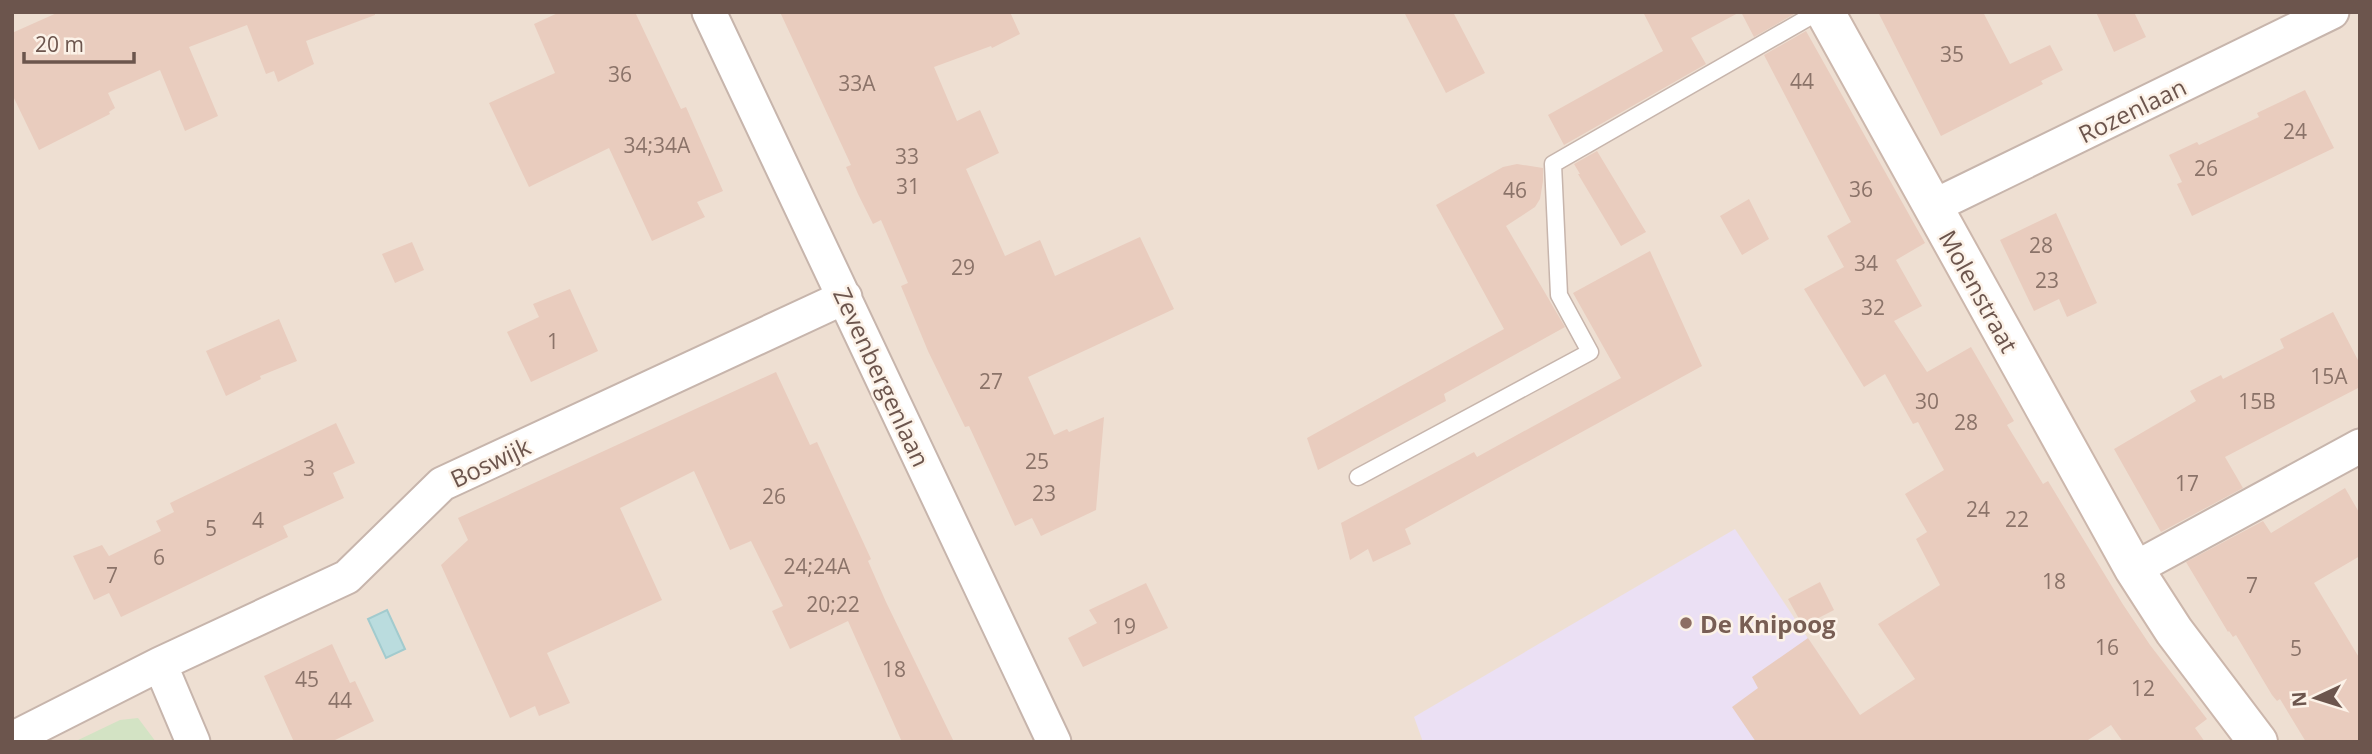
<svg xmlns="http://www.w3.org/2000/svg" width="2372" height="754" viewBox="0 0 2372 754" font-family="'Open Sans',sans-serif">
<rect width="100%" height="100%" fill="#f8eee2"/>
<path fill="#eedfd2" d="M12,12H2360V742H12Z"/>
<path fill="#ebe0f4" d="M1735,529L1877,742H1423L1414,717Z"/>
<path fill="#d3e3c4" d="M138,718L156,742H74L120,720Z"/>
<path fill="#badcde" stroke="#a2cbce" stroke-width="2" d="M387,610L405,649L386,658L368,619Z"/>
<path fill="#e9ccbe" d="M59,12H375V15L306,41L314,64L278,82L274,71L266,74L247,25L189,47L218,116L185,131L160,70L108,93L115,108L109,112L110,114L39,150L12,94V33Z
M560,12H635L681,109L686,107L723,191L697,202L705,217L652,241L609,148L529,187L489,103L555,73L534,24Z
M780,12H1010L1020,34L992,48L991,46L934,67L957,121L980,110L999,153L966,169L1005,256L1040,240L1055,276L1140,237L1174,309L1028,377L1054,435L1067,429L1069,432L1104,417L1096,510L1041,536L1032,518L1015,526L969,426L965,427L928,351L901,286L908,283L881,220L873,224L858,194L846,167L851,165Z
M1404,12H1453L1485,73L1446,93Z
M1643,12H1740L1691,38L1706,64L1564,145L1548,115L1663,51Z
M1741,12H1795L1796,13L1754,37Z
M1878,12H1983L2010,64L2050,45L2063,70L2041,81L2043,84L1941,136Z
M2096,12H2134L2146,37L2114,52Z
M1806,31L1925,243L1896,260L1922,306L1894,321L1927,372L1971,347L2014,421L2007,425L2043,484L2048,481L2122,603L2150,645L2207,719L2195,728L2205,742H2123L2111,725L2085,742H1756L1732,707L1758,688L1752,677L1808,638L1860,715L1915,679L1878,624L1940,585L1916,539L1927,532L1905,494L1944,470L1918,422L1913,424L1885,374L1864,387L1804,289L1844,267L1827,236L1851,222L1764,55Z
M2305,90L2334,148L2192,216L2177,184L2182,182L2169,155L2197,142L2199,145L2259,117L2257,113Z
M1597,151L1646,232L1621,246L1578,174H1580L1574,164Z
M1517,164L1543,168V181L1540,199L1535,207L1506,226L1565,327L1444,394L1446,401L1318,470L1307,438L1504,329L1436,205L1503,167Z
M1749,199L1769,239L1742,255L1720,216Z
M2056,213L2097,303L2067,317L2059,299L2034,311L2000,240Z
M412,242L424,270L395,283L382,254Z
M1650,251L1702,366L1405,529L1411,544L1373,562L1368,549L1350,560L1341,523L1474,452L1477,457L1621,378L1573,293Z
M570,289L598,351L531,382L507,332L539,317L533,304Z
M2333,312L2360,364V387L2225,457L2243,488L2161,532L2114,449L2196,401L2190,391L2221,375L2223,379L2284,348L2280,339Z
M279,319L297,361L260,376L261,379L226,396L206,351Z
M776,372L810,445L817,442L871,559L868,561L886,602L954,742H902L848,621L790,649L772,611L783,606L751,541L730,550L694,471L620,508L662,600L547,653L570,703L539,716L535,706L510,718L441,565L468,540L458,518Z
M336,423L355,463L333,473L344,498L283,526L288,537L121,617L109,593L94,600L73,556L102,545L109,556L161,531L156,521L174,512L170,503Z
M2345,488L2360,514V556L2314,583L2360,659V742H2306L2280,699L2277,701L2272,695L2236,635L2233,637L2229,631L2228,632L2186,562L2263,521L2271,533Z
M1820,582L1834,610L1803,626L1788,599Z
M1146,583L1168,628L1083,667L1068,638L1097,623L1089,610Z
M332,644L350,683L355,681L374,721L331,742H294L264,676Z"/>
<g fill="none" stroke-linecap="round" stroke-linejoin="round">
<defs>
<path id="lane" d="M1358,477L1590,352L1559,295L1553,164L1818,12"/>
<path id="street" d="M709,12L1054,742
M1932,207L2332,12
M2134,569L2360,446
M160,664L193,742
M12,739L160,664L347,577L442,484L845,297"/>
<path id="secondary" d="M1825,12L2134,569L2174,631L2258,742"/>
</defs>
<use href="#lane" stroke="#c7b5ac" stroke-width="19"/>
<use href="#street" stroke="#c7b5ac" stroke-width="37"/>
<use href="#secondary" stroke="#ccb7ac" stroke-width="42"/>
<use href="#lane" stroke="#fff" stroke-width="16"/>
<use href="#street" stroke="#fff" stroke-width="33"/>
<use href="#secondary" stroke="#fff" stroke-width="38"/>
</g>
<circle fill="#8d6e63" stroke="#fcf2e8" stroke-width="2.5" cx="1686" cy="623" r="7"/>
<g text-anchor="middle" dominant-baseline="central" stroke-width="5" stroke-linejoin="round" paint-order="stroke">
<g font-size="21" fill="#8b7369">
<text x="1952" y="54">35</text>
<text x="620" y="74">36</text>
<text x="1802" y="81">44</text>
<text x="857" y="83">33A</text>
<text x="2295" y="131">24</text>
<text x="657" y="145">34;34A</text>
<text x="907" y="156">33</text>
<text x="2206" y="168">26</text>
<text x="908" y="186">31</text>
<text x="1861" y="189">36</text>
<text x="1515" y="190">46</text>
<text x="2041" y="245">28</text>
<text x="1866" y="263">34</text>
<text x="963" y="267">29</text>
<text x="2047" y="280">23</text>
<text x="1873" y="307">32</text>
<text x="553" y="341">1</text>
<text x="2329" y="376">15A</text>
<text x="991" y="381">27</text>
<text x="1927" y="401">30</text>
<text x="2257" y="401">15B</text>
<text x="1966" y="422">28</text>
<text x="1037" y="461">25</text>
<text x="309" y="468">3</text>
<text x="2187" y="483">17</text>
<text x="1044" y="493">23</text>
<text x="774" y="496">26</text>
<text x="1978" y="509">24</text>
<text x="2017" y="519">22</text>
<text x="258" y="520">4</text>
<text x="211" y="528">5</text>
<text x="159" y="557">6</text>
<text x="817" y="566">24;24A</text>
<text x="112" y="575">7</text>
<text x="2054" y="581">18</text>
<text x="2252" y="585">7</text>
<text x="833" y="604">20;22</text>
<text x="1124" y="626">19</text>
<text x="2107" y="647">16</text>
<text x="2296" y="648">5</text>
<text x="894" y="669">18</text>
<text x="307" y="679">45</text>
<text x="2143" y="688">12</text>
<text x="340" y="700">44</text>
</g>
<g font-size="24" fill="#6c554d" stroke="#fcf2e8">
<text transform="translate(2132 110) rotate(-26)">Rozenlaan</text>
<text transform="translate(1979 291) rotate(61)">Molenstraat</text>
<text transform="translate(882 377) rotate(65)">Zevenbergenlaan</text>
<text transform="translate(490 462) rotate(-25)">Boswijk</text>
</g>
<g font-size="24" font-weight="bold" fill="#785e54" stroke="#fcf2e8" text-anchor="start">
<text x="1700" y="623">De Knipoog</text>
</g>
</g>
<rect width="2372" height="754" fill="none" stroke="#6c554d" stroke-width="28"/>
<g transform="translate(2316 698) rotate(266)" stroke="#fcf2e8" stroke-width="5" paint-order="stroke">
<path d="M0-5L12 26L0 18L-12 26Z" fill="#6c554d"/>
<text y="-10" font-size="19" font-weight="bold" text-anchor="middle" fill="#6c554d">N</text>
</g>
<path d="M24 52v10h110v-10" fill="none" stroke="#6c554d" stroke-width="3.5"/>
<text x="35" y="52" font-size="21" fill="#6c554d" stroke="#fcf2e8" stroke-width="5" paint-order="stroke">20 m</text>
</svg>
